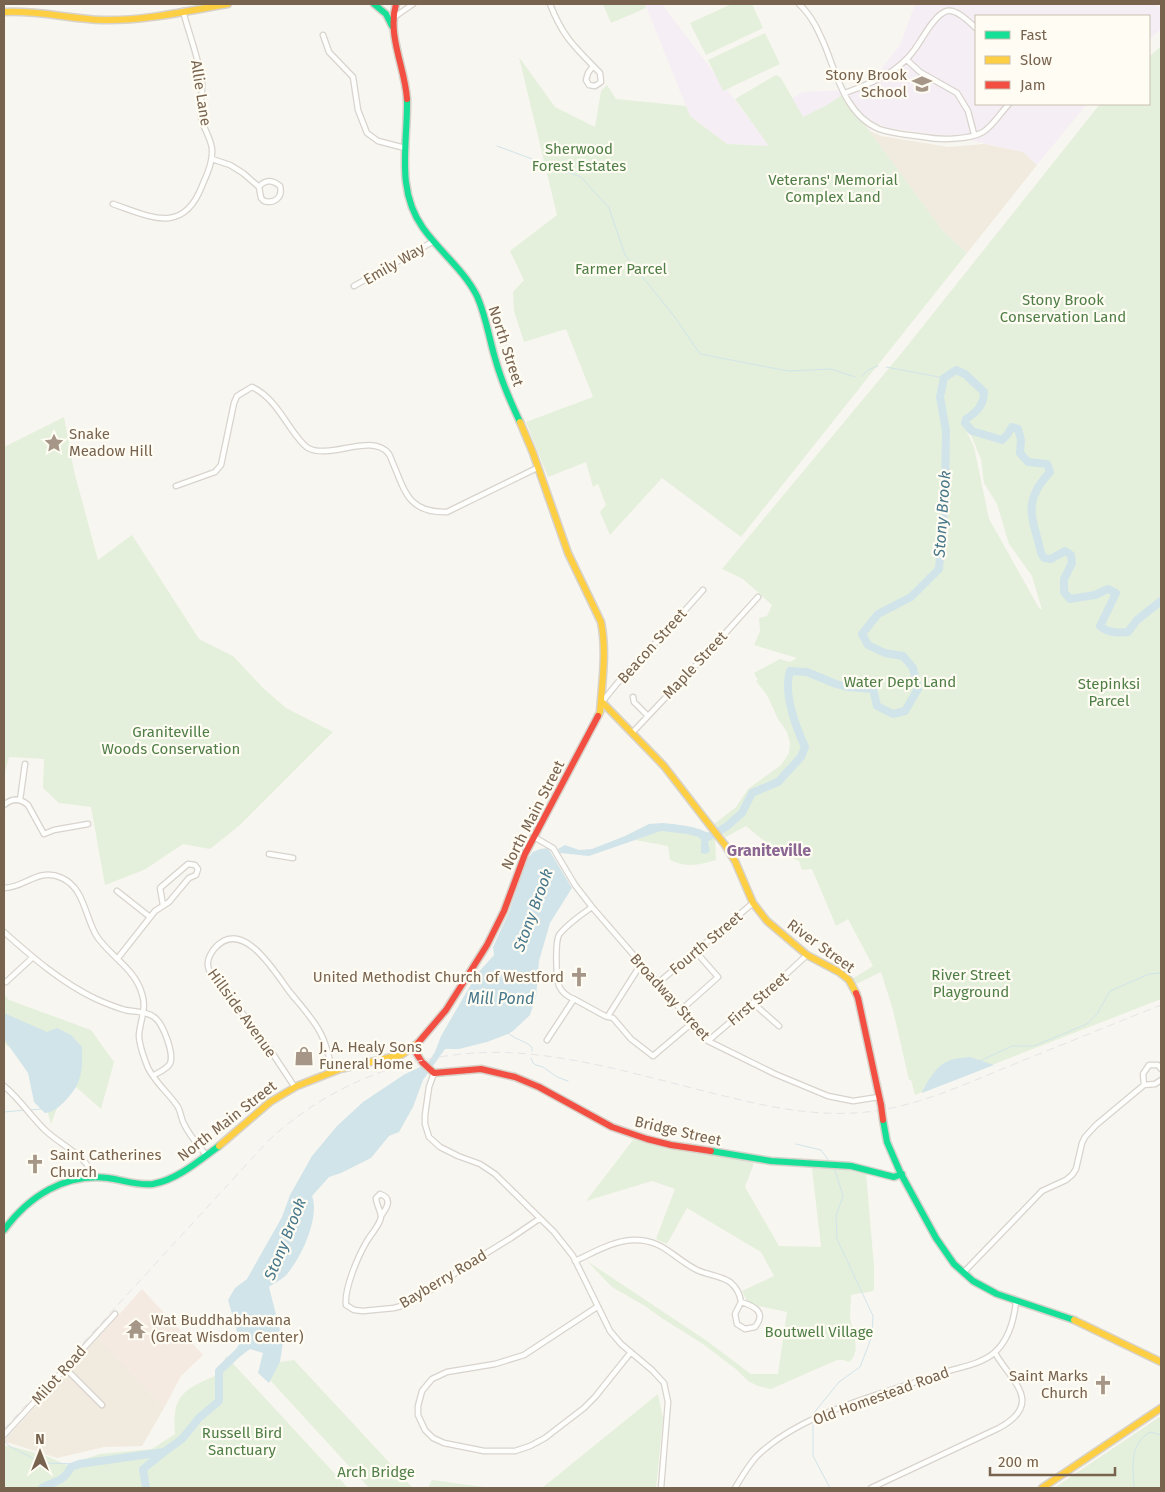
<svg xmlns="http://www.w3.org/2000/svg" width="1165" height="1492" viewBox="0 0 1165 1492" font-family="'Fira Sans',sans-serif">
<rect width="100%" height="100%" fill="#f8f6f0"/>
<path fill="#f1eade" d="M848,102L870,131L881,136L948,147L985,144L1023,152L1037,165L967,253L943,231Z
M98,1338L164,1408L142,1446L104,1447L57,1458L4,1441Z"/>
<path fill="#f5eae1" d="M142,1289L203,1355L181,1376L164,1408L98,1338Z"/>
<path fill="#f6eef5" d="M645,4H662L753,124L802,92L852,90L871,82L900,45L915,4H1150L1161,7V29L1149,40V16H976V104H1087L1037,165L1023,152L956,137L888,128L876,123L870,131L848,102L769,146L727,144L690,116Z"/>
<path fill="#e4f0db" fill-rule="evenodd" d="M603,4H644L646,8L611,23Z
M732,4H752L763,28L706,55L690,23Z
M765,33L780,64L723,91L708,60Z
M1161,46V999L915,1095L911,1080H909L893,1010L881,972L856,984L852,979L873,966L848,919L836,926L812,869L802,870L799,861L775,850L746,826L726,837L713,825L736,807L748,789L781,765L789,753L790,743L787,732L778,719L767,695L756,681L758,680L754,673L780,659L790,662L797,658L754,645L760,631L759,618L767,616L772,605L743,579L722,569L904,350L1100,104H1149V57ZM966,430L970,433L981,459L984,483L997,504L1009,544L1032,576L1042,610L1039,608L989,519L974,447Z
M519,57L555,107L595,127L601,91L607,85L616,99L686,106L690,116L727,144L769,146L735,99L776,75L781,78L803,117L827,105L845,93L848,102L943,231L967,253L741,537L662,478L610,535L600,512L606,505L598,484L593,487L586,462L548,477L526,422L593,397L566,329L524,342L514,311L513,292L524,280L510,251L557,215Z
M64,417L74,471L98,560L132,535L199,639L233,656L264,689L286,708L333,732L240,825L210,849L183,844L144,870L105,885L91,807L59,803L43,788L44,759L9,757L4,775V447Z
M660,831C676,833 696,831 708,843L709,839L715,838L716,860C699,865 687,868 670,860L668,846L635,840Z
M4,994L9,1000L91,1030L114,1062L101,1109L68,1080L51,1124L35,1068L4,1043Z
M633,1140L754,1163L745,1187L779,1246L821,1247L812,1168L848,1170L866,1173L874,1267V1288L873,1291L851,1295C851,1302 850,1309 850,1316C851,1331 863,1350 849,1362L843,1360H837L771,1389L758,1386L748,1381L737,1370L703,1344L663,1319L645,1306L612,1287L587,1261L707,1341L751,1374H778L787,1312L758,1306L747,1301L742,1291L774,1276L761,1252L687,1208L667,1244L656,1239L675,1189L652,1181L586,1201Z
M226,1356L348,1488H4V1446H9L44,1455L67,1465L100,1454L152,1449L175,1434C171,1390 188,1389 223,1372V1364Z
M294,1360L413,1488H369L270,1380L280,1362Z
M658,1394L663,1418L656,1488H542Z
M1161,1416V1488H1054Z
M432,1480L491,1488H428Z"/>
<path fill="#d1e4ea" d="M663,823C680,825 702,826 715,838L709,839L708,843L710,851L706,854L701,853V842L703,838L687,834L661,831L589,856L560,853L558,849L565,845L579,850L592,849L625,836L649,824Z
M548,848L572,888L550,923L539,961L536,997L530,1015L513,1031L508,1034L487,1042L459,1049H445L423,1080L413,1107L399,1132L389,1136L371,1158L341,1173L329,1177L312,1196C320,1217 302,1256 288,1273C284,1279 275,1282 269,1287L283,1342L280,1362L269,1383L258,1373L263,1353L250,1349L238,1358L234,1354L240,1342L228,1300L235,1288L247,1279L282,1217L290,1195L312,1156L337,1126L363,1102L405,1074L427,1064L435,1052L441,1036L477,974L494,955L493,947L509,912L526,861L533,852L540,849Z
M4,1013L47,1032L57,1028L71,1035L82,1047C83,1073 81,1086 62,1104C56,1109 53,1112 45,1113L34,1102L28,1073L4,1039Z
M970,1057L994,1065L922,1093C925,1084 937,1066 946,1062C953,1058 961,1058 970,1057Z"/>
<g fill="none" stroke-linecap="round" stroke-linejoin="round">
<path stroke="#d1e4ea" stroke-width="1" d="M497,146L581,177L609,208L625,255L674,316L700,354L788,371L831,369L855,377
M886,367L944,378
M862,376L868,370L878,366
M507,1032C515,1040 524,1040 532,1047V1051
M531,1058L533,1063L536,1065L543,1067L557,1077L568,1081
M980,1061L1012,1046H1034L1087,1024L1097,1014L1110,991L1149,974L1161,973
M29,1110L41,1109
M4,1112L25,1110
M796,1144L821,1150L829,1161
M813,1414L839,1382L860,1367L872,1336L873,1316L837,1239L836,1216L843,1196L834,1167
M813,1425V1456L830,1488
M4,1440L9,1446L42,1463L79,1464
M1134,1488C1133,1466 1129,1445 1150,1432L1161,1435"/>
<path stroke="#d1e4ea" stroke-width="8" d="M703,836L708,837L726,827L742,813L752,793L778,782L801,757L805,747C796,727 783,693 790,671L807,672L836,684L847,687L873,689L877,706L893,714L905,711L918,689L913,668L903,656L885,653L868,645L862,634L878,614L911,597L939,569L945,498L946,431L940,397L944,378L956,370L965,374L984,392C984,405 977,412 966,419L965,423L972,431L1002,440L1007,435L1012,427L1018,429L1021,440L1020,453L1028,462L1047,464L1050,472C1021,503 1033,517 1041,553L1044,558L1051,559L1065,551L1071,555L1072,563L1064,579V592L1070,599L1095,595L1108,589L1116,593L1100,626C1108,633 1117,633 1128,632L1137,620L1161,601
M42,1488C55,1480 63,1483 71,1467L79,1464L164,1452L182,1439L199,1418L219,1401V1371L243,1348
M146,1488L143,1469L163,1453"/>
<defs>
<path id="street" d="M550,4C563,38 576,48 600,73L601,82L595,86L589,85L586,80L588,73L593,66
M799,4C812,16 818,30 825,46C837,76 846,115 879,129C893,134 909,135 924,137C939,140 969,140 983,132C993,126 1001,112 1009,104
M393,18L413,4
M323,35L329,52L353,77L358,110L367,133L378,141L405,148
M907,60L920,72L957,93L968,111L974,134
M845,93C872,83 898,73 915,49C922,39 935,14 947,11C957,9 969,22 976,28
M212,159L230,165L243,173L259,187L261,198L264,201C275,204 283,197 280,186C273,180 265,179 259,187
M113,204C151,217 183,235 202,186C207,174 213,162 212,149C211,138 203,128 201,117C199,105 203,94 202,82C199,59 189,34 183,11
M354,286L434,241
M176,486L215,472L221,465L234,403L237,396L252,387C272,396 283,418 295,434C299,439 303,445 308,448C330,460 372,432 389,454C391,458 393,464 395,468C406,496 412,513 447,512L537,468
M633,697L634,702L648,716
M602,702L624,675L664,634L703,590
M632,733L701,660L758,597
M20,800L25,764
M4,805C12,798 20,798 28,805L44,834L54,830L88,824
M534,837L553,848L575,885L592,907L708,1041L775,1074L828,1096L853,1101L879,1097
M269,854L293,858
M4,888C25,888 38,867 62,878C84,888 85,916 96,935C109,956 135,968 142,994C147,1008 140,1021 139,1035C139,1045 144,1058 148,1068C157,1085 168,1092 178,1107C181,1112 181,1119 184,1124C189,1135 199,1146 206,1155
M117,891L150,917
M592,907C581,915 567,924 559,935C555,942 556,979 559,986C562,992 568,997 574,999L605,1016L613,1018L631,1039L653,1056L692,1023
M4,932C32,957 62,983 96,999C105,1003 115,1007 125,1010C134,1012 146,1011 154,1017C163,1023 176,1057 169,1065C165,1070 157,1073 153,1076
M118,958L155,911L169,902L189,878L196,875L198,869L195,865L188,864L160,888L163,905
M6,982L32,958
M658,983L753,903
M753,1003L779,1026
M681,1010L718,977L696,952
M608,1016L641,964
M547,1040L574,999
M708,1041L783,977L807,955
M434,1073L429,1087L425,1115V1124L429,1137L440,1147L458,1156L480,1164L495,1174L554,1232L573,1256L610,1331L621,1344L652,1370L664,1383L668,1402L661,1488
M1144,1085L1143,1074L1149,1065H1158L1161,1069
M4,1086C20,1099 31,1117 46,1131C61,1145 87,1156 93,1176
M294,1086L267,1045L209,970C206,962 209,956 214,949C242,916 274,971 289,991C300,1005 313,1018 321,1034C327,1045 329,1059 333,1071
M381,1216C387,1208 393,1198 380,1194L376,1198C376,1204 381,1211 381,1217C380,1225 371,1234 367,1241C358,1256 344,1289 346,1305L354,1310L363,1311L394,1308L405,1305L434,1288L467,1265L511,1238L539,1219
M575,1261C593,1253 612,1241 633,1240C663,1239 673,1258 697,1270C708,1275 721,1276 730,1282C736,1287 740,1294 741,1302C754,1306 767,1312 755,1327L745,1329L737,1324L735,1314L741,1302
M963,1273L1042,1191L1066,1180L1072,1175L1076,1169L1082,1143L1085,1137L1096,1125L1144,1085L1155,1084L1161,1080
M597,1307L524,1355L495,1364L447,1372L432,1379L422,1391L418,1406V1415L425,1430L433,1438L444,1443L484,1451H515L530,1446L545,1438L584,1408L595,1397L631,1352
M65,1368L102,1405
M4,1435L115,1314
M735,1488C741,1478 748,1466 756,1457C802,1411 886,1394 945,1372C961,1367 981,1364 994,1353C1008,1341 1014,1320 1016,1302
M871,1488L999,1428C1045,1403 1011,1381 995,1353"/>
<path id="fast" d="M374,4L386,14L392,26
M407,99C408,143 395,189 423,228C440,252 464,270 477,296C486,316 489,338 495,358C501,380 510,401 520,422
M883,1120L887,1142L900,1172L936,1238L954,1264L973,1281L997,1294L1074,1320
M711,1151L771,1161L851,1166L894,1177L902,1174
M4,1230C29,1196 65,1173 108,1178C123,1180 138,1186 153,1184C177,1180 200,1160 219,1146"/>
<path id="slow" d="M4,12C38,10 70,19 103,20C145,21 187,11 228,4
M520,422L533,453L568,553L601,622C607,651 602,683 600,712L598,716
M602,702L664,766L725,845L735,861L753,903L767,921L807,955L839,972L849,980L856,993
M219,1146L270,1102L297,1086L340,1069L401,1055L418,1043
M1074,1320L1161,1362
M1042,1488L1161,1408"/>
<path id="jam" d="M396,4C387,36 405,67 407,99
M856,993L858,998L881,1105
M418,1043L446,1010L487,945L504,911L525,854L598,716
M413,1048L422,1062L434,1073L481,1069L515,1077L539,1087L612,1127L647,1139L671,1145L711,1151"/>
</defs>
<use href="#street" stroke="#d8d3cd" stroke-width="7"/>
<use href="#fast" stroke="#d7d2ca" stroke-width="9"/>
<use href="#slow" stroke="#d7d2ca" stroke-width="9"/>
<use href="#jam" stroke="#d7d2ca" stroke-width="9"/>
<use href="#street" stroke="#fefefd" stroke-width="4.5"/>
<use href="#fast" stroke="#16e098" stroke-width="6"/>
<use href="#slow" stroke="#ffcf43" stroke-width="6"/>
<use href="#jam" stroke="#f24e42" stroke-width="6"/>
<path stroke="#e7e4e7" stroke-width="1" stroke-dasharray="8 5" stroke-linecap="butt" d="M4,1429L268,1141C341,1073 439,1043 538,1055C591,1061 644,1076 696,1089C748,1102 800,1116 854,1113C911,1110 960,1086 1012,1065C1061,1045 1111,1025 1161,1005"/>
<defs>
<path id="jam-bridge" d="M881,1105L883,1120"/>
</defs>
<use href="#jam-bridge" stroke="#d7d2ca" stroke-width="9" stroke-linecap="butt"/>
<use href="#jam-bridge" stroke="#f24e42" stroke-width="6"/>
</g>
<defs>
<symbol id="school-bare" viewBox="-9 -9 18 18"><path d="M0-5L7-2L0 1L-7-2ZM-4 1L0 2.5L4 1V4Q0 6-4 4Z" fill="#a59687" stroke="#fffcf3" stroke-width="2.5" paint-order="stroke"/></symbol>
<symbol id="sight-bare" viewBox="-9 -9 18 18"><path d="M0-6L1.8-2.2L6-1.7L2.9 1.2L3.7 5.4L0 3.3L-3.7 5.4L-2.9 1.2L-6-1.7L-1.8-2.2Z" fill="#a59687" stroke="#fffcf3" stroke-width="2.5" paint-order="stroke"/></symbol>
<symbol id="church-bare" viewBox="-9 -9 18 18"><path d="M-1.2-6h2.4v3.5h3.3v2.4h-3.3V6h-2.4V-.1h-3.3v-2.4h3.3Z" fill="#a59687" stroke="#fffcf3" stroke-width="2.5" paint-order="stroke"/></symbol>
<symbol id="shop-bare" viewBox="-9 -9 18 18"><path d="M-5-2.5h2.3a2.7 3.5 0 0 1 5.4 0H5L5.5 6h-11ZM-1.5-2.5h3a1.5 2.3 0 0 0-3 0Z" fill="#a59687" stroke="#fffcf3" stroke-width="2.5" paint-order="stroke"/></symbol>
<symbol id="temple-bare" viewBox="-9 -9 18 18"><path d="M0-6L5-2H3V0L6.5 2.5H4V6H1.5V3h-3V6H-4V2.5H-6.5L-3 0V-2H-5Z" fill="#a59687" stroke="#fffcf3" stroke-width="2.5" paint-order="stroke"/></symbol>
</defs>
<g fill-rule="evenodd">
<use href="#school-bare" x="908" y="70" width="28" height="28"/>
<use href="#sight-bare" x="40" y="429" width="28" height="28"/>
<use href="#church-bare" x="565" y="963" width="28" height="28"/>
<use href="#shop-bare" x="290" y="1042" width="28" height="28"/>
<use href="#church-bare" x="21" y="1150" width="28" height="28"/>
<use href="#temple-bare" x="122" y="1315" width="28" height="28"/>
<use href="#church-bare" x="1089" y="1371" width="28" height="28"/>
</g>
<g text-anchor="middle" dominant-baseline="central" stroke-width="4.5" stroke-linejoin="round" paint-order="stroke">
<g font-size="15" fill="#78634e" stroke="#fffcf3" text-anchor="start">
<text x="907" y="75" text-anchor="end">Stony Brook<tspan x="907" dy="17">School</tspan></text>
<text x="69" y="434">Snake<tspan x="69" dy="17">Meadow Hill</tspan></text>
<text x="564" y="977" text-anchor="end">United Methodist Church of Westford</text>
<text x="319" y="1047">J. A. Healy Sons<tspan x="319" dy="17">Funeral Home</tspan></text>
<text x="50" y="1155">Saint Catherines<tspan x="50" dy="17">Church</tspan></text>
<text x="151" y="1320">Wat Buddhabhavana<tspan x="151" dy="17">(Great Wisdom Center)</tspan></text>
<text x="1088" y="1376" text-anchor="end">Saint Marks<tspan x="1088" dy="17">Church</tspan></text>
</g>
<g font-size="15" fill="#78634e" stroke="#fffcf3">
<text transform="translate(201 93) rotate(81)">Allie Lane</text>
<text transform="translate(394 264) rotate(-30)">Emily Way</text>
<text transform="translate(506 346) rotate(72)">North Street</text>
<text transform="translate(652 646) rotate(-48)">Beacon Street</text>
<text transform="translate(695 665) rotate(-47)">Maple Street</text>
<text transform="translate(533 815) rotate(-63)">North Main Street</text>
<text transform="translate(706 943) rotate(-40)">Fourth Street</text>
<text transform="translate(821 946) rotate(36)">River Street</text>
<text transform="translate(670 997) rotate(48)">Broadway Street</text>
<text transform="translate(758 999) rotate(-40)">First Street</text>
<text transform="translate(242 1013) rotate(54)">Hillside Avenue</text>
<text transform="translate(227 1121) rotate(-38)">North Main Street</text>
<text transform="translate(678 1131) rotate(13)">Bridge Street</text>
<text transform="translate(443 1279) rotate(-31)">Bayberry Road</text>
<text transform="translate(59 1375) rotate(-48)">Milot Road</text>
<text transform="translate(881 1396) rotate(-20)">Old Homestead Road</text>
</g>
<g font-size="15" fill="#4f7e46" stroke="#fffcf3">
<text x="579" y="149">Sherwood<tspan x="579" dy="17">Forest Estates</tspan></text>
<text x="833" y="180">Veterans' Memorial<tspan x="833" dy="17">Complex Land</tspan></text>
<text x="621" y="269">Farmer Parcel</text>
<text x="1063" y="300">Stony Brook<tspan x="1063" dy="17">Conservation Land</tspan></text>
<text x="900" y="682">Water Dept Land</text>
<text x="1109" y="684">Stepinksi<tspan x="1109" dy="17">Parcel</tspan></text>
<text x="171" y="732">Graniteville<tspan x="171" dy="17">Woods Conservation</tspan></text>
<text x="971" y="975">River Street<tspan x="971" dy="17">Playground</tspan></text>
<text x="819" y="1332">Boutwell Village</text>
<text x="242" y="1433">Russell Bird<tspan x="242" dy="17">Sanctuary</tspan></text>
<text x="376" y="1472">Arch Bridge</text>
</g>
<g font-size="16" font-style="italic" fill="#47778b" stroke="#fffcf3">
<text transform="translate(942 514) rotate(-86)">Stony Brook</text>
<text transform="translate(533 910) rotate(-70)">Stony Brook</text>
<text x="501" y="998">Mill Pond</text>
<text transform="translate(285 1239) rotate(-68)">Stony Brook</text>
</g>
<g font-size="16" font-weight="bold" fill="#8b6693" stroke="#fffcf3">
<text x="769" y="850">Graniteville</text>
</g>
</g>
<rect width="1165" height="1492" fill="none" stroke="#78634e" stroke-width="10"/>
<rect x="975" y="15" width="175" height="90" fill="#fffcf3" stroke="#c9bfb1"/>
<rect x="985" y="31" width="25" height="8" fill="#16e098" stroke="#c9bfb1"/>
<text x="1020" y="40" font-size="15" fill="#78634e">Fast</text>
<rect x="985" y="56" width="25" height="8" fill="#ffcf43" stroke="#c9bfb1"/>
<text x="1020" y="65" font-size="15" fill="#78634e">Slow</text>
<rect x="985" y="81" width="25" height="8" fill="#f24e42" stroke="#c9bfb1"/>
<text x="1020" y="90" font-size="15" fill="#78634e">Jam</text>
<g transform="translate(40 1452)" stroke="#fffcf3" stroke-width="4" paint-order="stroke">
<path d="M0-4L9 19L0 12L-9 19Z" fill="#78634e"/>
<text y="-8" font-size="14" font-weight="bold" text-anchor="middle" fill="#78634e">N</text>
</g>
<path d="M990 1467v8h125v-8" fill="none" stroke="#78634e" stroke-width="2.5"/>
<text x="998" y="1467" font-size="15" fill="#78634e" stroke="#fffcf3" stroke-width="4" paint-order="stroke">200 m</text>
</svg>
